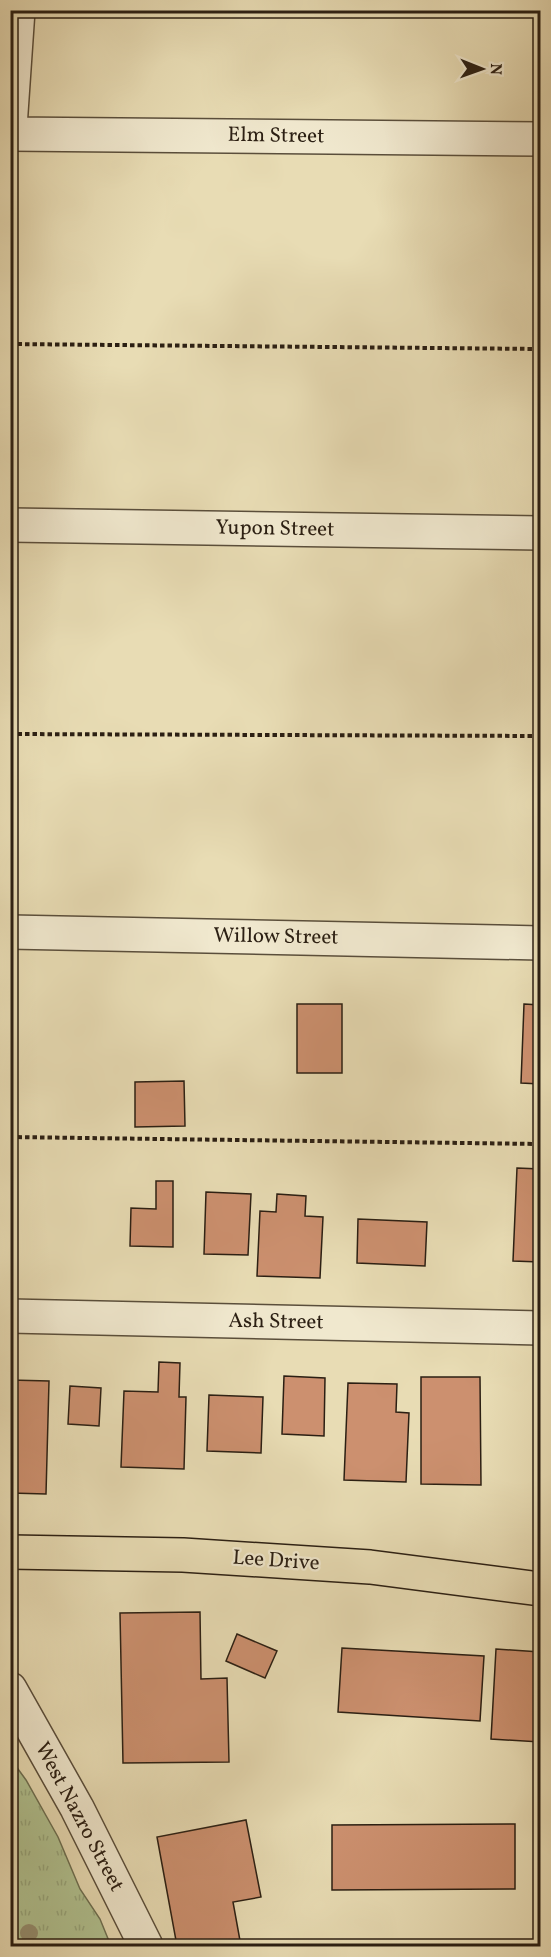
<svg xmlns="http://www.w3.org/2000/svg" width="551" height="1957" viewBox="0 0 551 1957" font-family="Vollkorn,serif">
<defs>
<pattern id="grass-tufts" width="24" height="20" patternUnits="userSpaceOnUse" patternTransform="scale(1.5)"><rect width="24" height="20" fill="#b1c291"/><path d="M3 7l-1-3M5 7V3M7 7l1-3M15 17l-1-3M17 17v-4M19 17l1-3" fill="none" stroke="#98a67c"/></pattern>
</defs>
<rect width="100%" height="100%" fill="#e8dcb4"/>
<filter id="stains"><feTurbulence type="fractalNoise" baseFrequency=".00333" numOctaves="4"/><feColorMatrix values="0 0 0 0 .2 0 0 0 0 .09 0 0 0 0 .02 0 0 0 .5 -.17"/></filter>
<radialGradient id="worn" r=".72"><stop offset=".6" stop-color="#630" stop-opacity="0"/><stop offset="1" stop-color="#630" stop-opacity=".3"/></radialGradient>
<path fill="url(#grass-tufts)" stroke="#6e7052" stroke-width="1.5" d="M10,1758L26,1780L58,1837L80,1889L100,1919L111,1946H11Z"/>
<path fill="#cc906f" stroke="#2b1f13" stroke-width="1.5" d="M297,1004H342V1073H297Z
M524,1004L540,1005V1084L521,1083Z
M184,1081L185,1126L135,1127V1082Z
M517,1168L540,1169V1262L513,1261Z
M156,1181H173V1247L130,1246L131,1208L156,1209Z
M206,1192L251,1194L248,1255L204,1254Z
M277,1194L306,1196L305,1216L323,1217L320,1278L257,1276L260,1211L276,1212Z
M358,1219L427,1222L425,1266L357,1263Z
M159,1362L180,1363L179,1397H186L184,1469L121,1467L124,1391L158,1392Z
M284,1376L325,1378L324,1436L282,1434Z
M421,1377H480L481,1485L421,1484Z
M10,1380L49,1381L46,1494L10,1493Z
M348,1383L397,1384L396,1412L409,1413L406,1482L344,1480Z
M70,1386L101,1388L99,1426L68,1424Z
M209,1395L263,1397L261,1453L207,1451Z
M200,1612L201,1679L227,1678L229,1762L123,1763L120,1613Z
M237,1634L277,1651L265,1678L226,1661Z
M342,1648L484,1656L480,1721L338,1712Z
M496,1649L540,1652V1742L491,1739Z
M246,1820L261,1897L233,1902L241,1946H177L157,1837Z
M515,1824V1889L332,1890V1825Z"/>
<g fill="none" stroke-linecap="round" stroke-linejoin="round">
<defs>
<path id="minor" d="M10,127L18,10
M10,134L540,139
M10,525L540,533
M10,932L540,943
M10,1316L540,1328
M10,1689L77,1808L146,1946"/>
<path id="major" d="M10,1552L183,1555L370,1567L540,1589"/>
</defs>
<use href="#minor" stroke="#5a4e3b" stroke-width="36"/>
<use href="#major" stroke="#2b1f13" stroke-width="36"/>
<path stroke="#2b1f13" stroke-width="4" stroke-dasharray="4.5 3" stroke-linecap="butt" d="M10,344L540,349
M10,734L540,736
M10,1137L540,1144"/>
<use href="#minor" stroke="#f0e8ce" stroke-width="33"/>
<use href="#major" stroke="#e8dcb4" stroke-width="33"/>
</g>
<circle fill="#968f70" cx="29" cy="1933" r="9"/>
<g text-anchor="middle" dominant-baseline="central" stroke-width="4.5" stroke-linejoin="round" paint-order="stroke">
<g font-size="21" fill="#2b1f13" stroke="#f0e8ce">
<text transform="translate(276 136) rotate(1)">Elm Street</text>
<text transform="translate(275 529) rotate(1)">Yupon Street</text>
<text transform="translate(276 937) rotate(1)">Willow Street</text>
<text transform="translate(276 1322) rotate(1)">Ash Street</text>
<text transform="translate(276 1561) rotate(4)">Lee Drive</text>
<text transform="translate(79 1817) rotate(62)">West Nazro Street</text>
</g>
</g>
<rect width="551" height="1957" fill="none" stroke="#e8dcb4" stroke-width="36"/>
<rect x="12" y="12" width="527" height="1933" fill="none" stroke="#2b1f13" stroke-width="3"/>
<rect x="18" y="18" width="515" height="1921" fill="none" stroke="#2b1f13" stroke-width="1.5"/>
<g transform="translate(482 69) rotate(91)" stroke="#f0e8ce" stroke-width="4.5" paint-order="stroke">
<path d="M0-4.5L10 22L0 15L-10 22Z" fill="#2b1f13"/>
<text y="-9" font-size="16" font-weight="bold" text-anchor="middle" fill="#2b1f13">N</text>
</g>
<rect width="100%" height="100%" filter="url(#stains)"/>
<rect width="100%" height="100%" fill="url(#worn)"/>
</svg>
